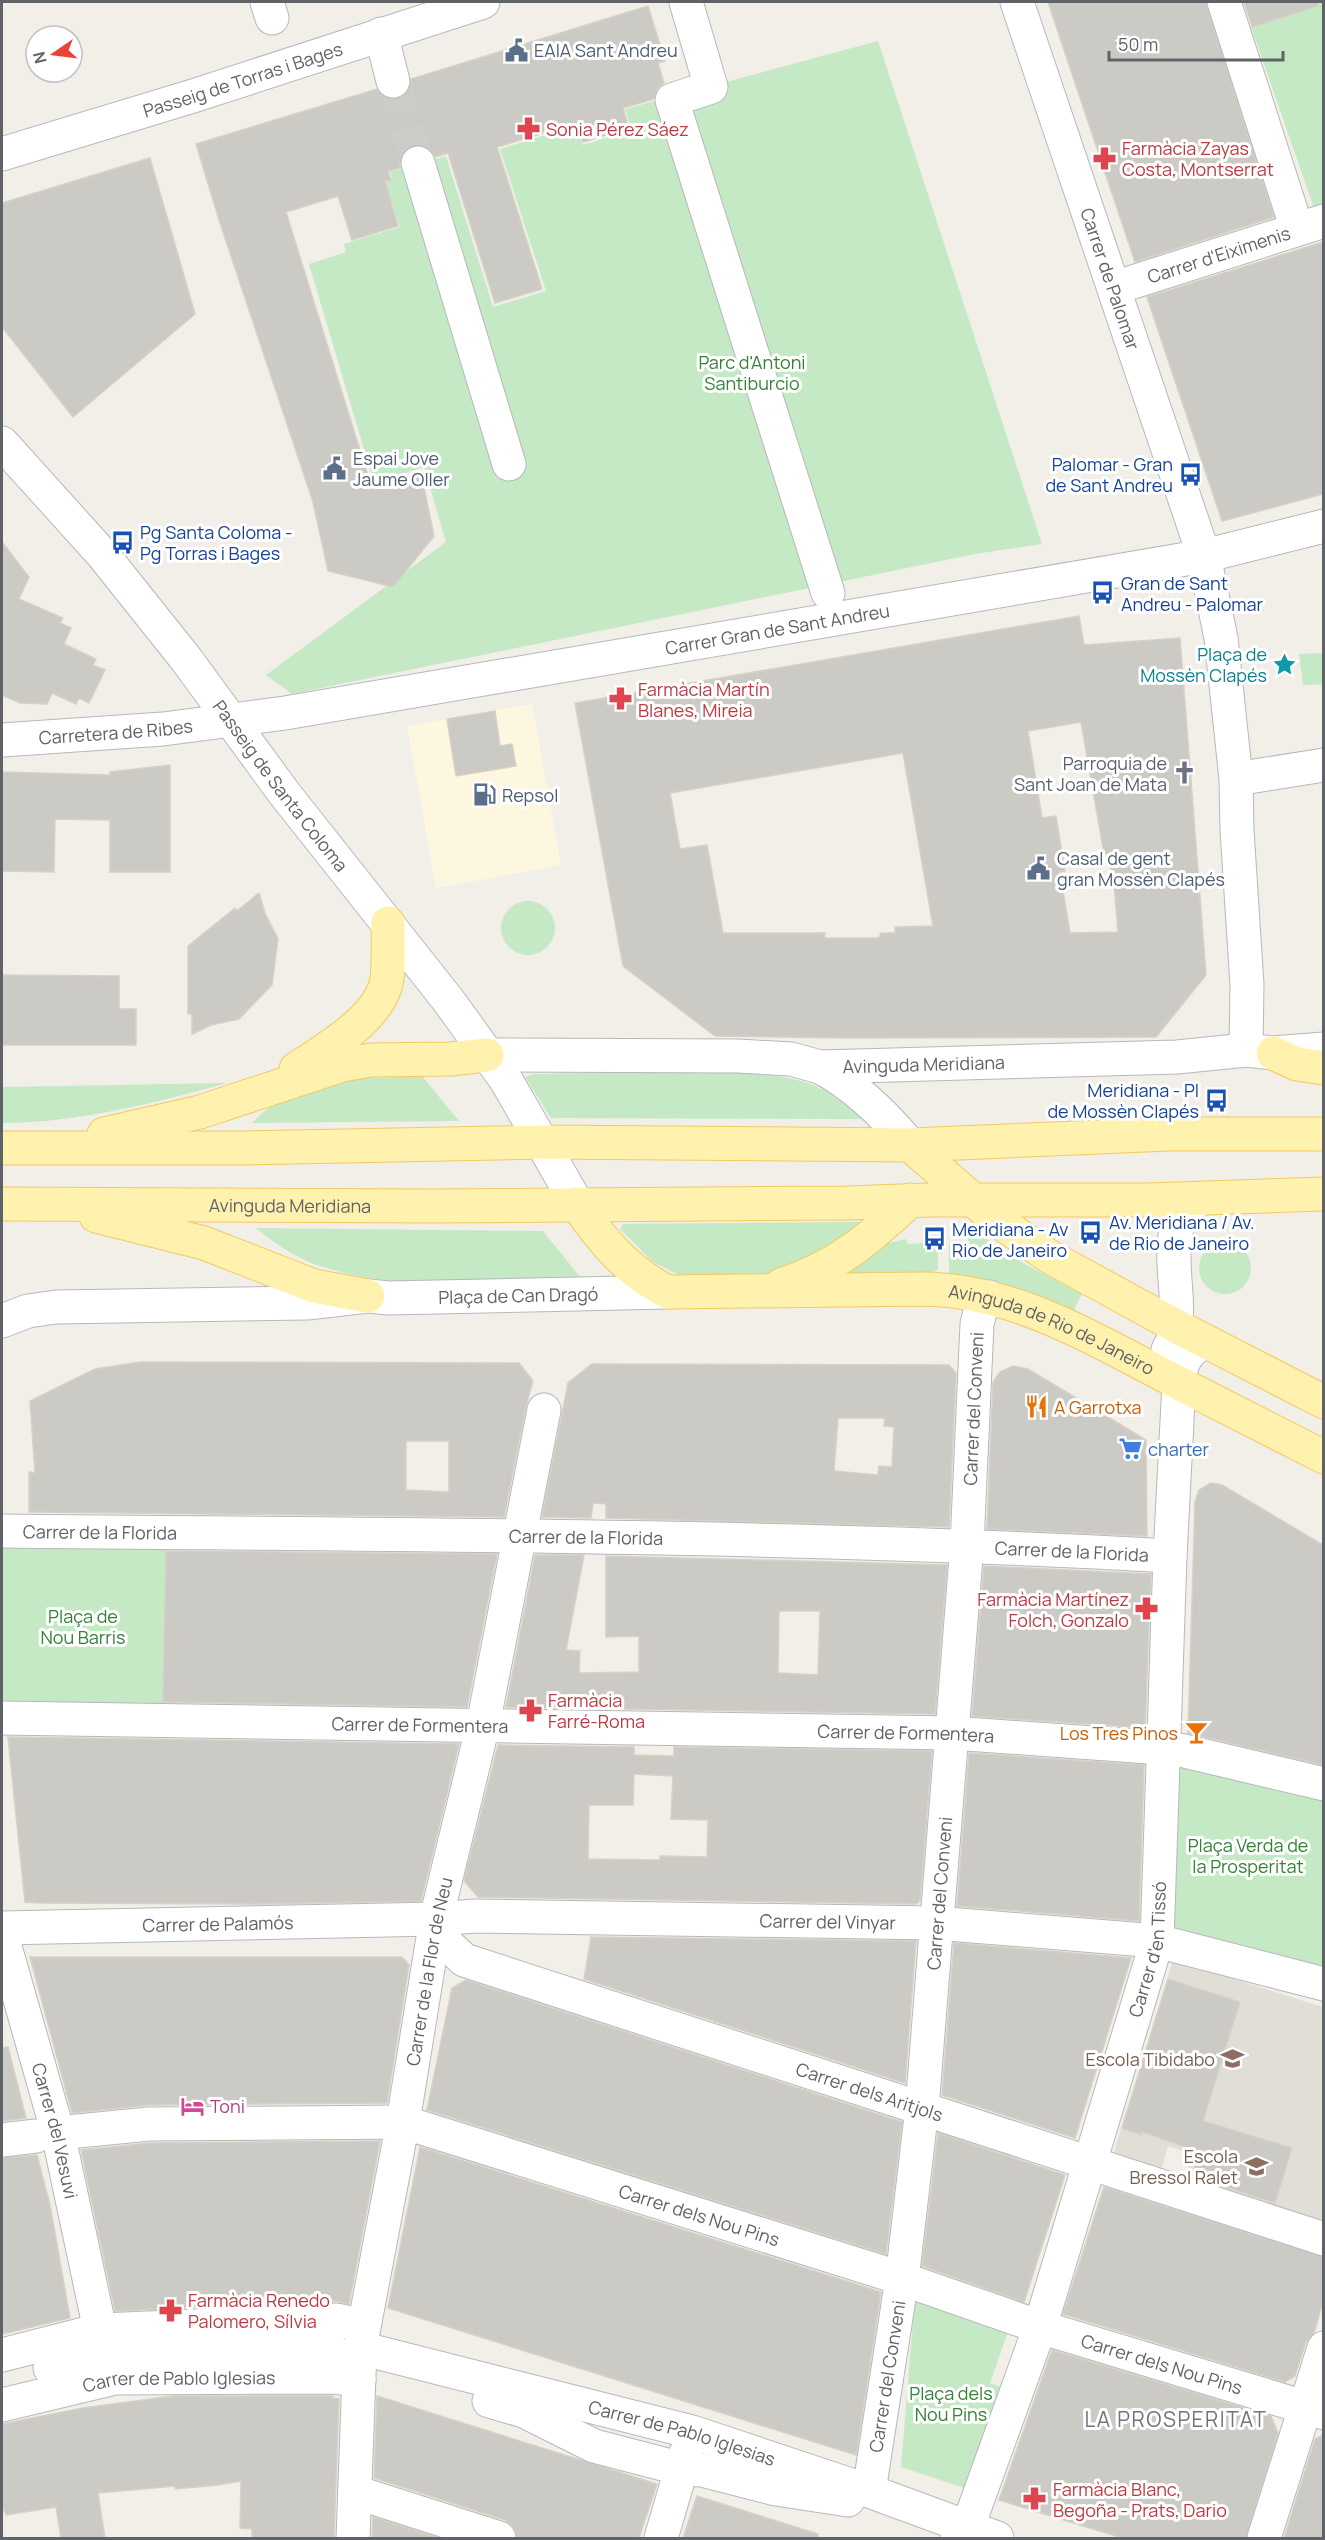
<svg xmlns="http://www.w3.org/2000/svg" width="1325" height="2540" viewBox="0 0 1325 2540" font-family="Manrope,sans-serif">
<rect width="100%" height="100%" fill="#f1efe8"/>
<path fill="#fef7e0" d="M532,704L561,865L436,888L407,726Z"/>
<path fill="#e1ded6" d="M1173,1960L1323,2007V2223L1185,2178L1192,2154L1168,2146L1161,2170L1113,2155Z"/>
<path fill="#c5e8c5" d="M1283,2H1323V205L1314,208L1251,27L1287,16Z
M878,41L1042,544L975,554L292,694L266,675L446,542L424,467L374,483L309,264L346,252L344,244L400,227L385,182L392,179L390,172L446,156L493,307L546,291L500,149L576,126L583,145L632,130L625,109Z
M1323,653V684L1303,685L1299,654Z
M501 928a27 27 0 1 1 54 0a27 27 0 1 1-54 0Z
M678,1071C720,1074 768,1070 808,1083C829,1090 846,1106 863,1119L551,1118L525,1077L533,1074Z
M422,1076L459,1121L252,1123C297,1076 362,1079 422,1076Z
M227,1083C154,1103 77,1123 2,1123V1087Z
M860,1222L869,1225L792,1274L685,1278L653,1262L620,1229L623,1224Z
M256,1228L543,1231L584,1282C505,1283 399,1292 323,1267C299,1260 275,1244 256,1228Z
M965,1235H981L1023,1263L1082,1294L1075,1307L1076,1314L949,1278V1244L970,1243Z
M886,1238L889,1243L906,1239L908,1244L927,1243L938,1253V1270L933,1271V1278L825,1281Z
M1199 1268a26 26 0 1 1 52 0a26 26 0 1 1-52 0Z
M2,1543L167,1546L163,1710L2,1706Z
M1177,1744L1323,1777V1970L1169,1931Z
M915,2298L1009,2329L990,2383L1004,2388L964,2488L901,2467Z"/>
<path fill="#cccac5" stroke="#d6d1c6" stroke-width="1.5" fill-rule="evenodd" d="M1048,2H1206L1274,217L1135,262Z
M1244,2H1318V6L1252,27Z
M648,6L665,61L658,63L664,83L658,88L654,99L623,108L629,128L583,142L577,123L497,147L542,289L495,303L448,153L435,157L430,149L423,145H412L404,151L400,158V168L388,171L391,180L385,181L398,226L352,240L338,196L286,212L372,489L421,473L434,536L393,587L328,571L313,502L220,223L196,144L377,89L387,99H398L406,94L411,87V79Z
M150,158L195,314L73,417L2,327V203Z
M1323,242V494L1222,521L1147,297Z
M2,542L29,577L19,599L63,618L60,623L71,628L64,644L96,659L93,665L105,670L89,703L79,698L76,704L52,693L47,704L20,703L2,695Z
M1079,616L1084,645L1180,638L1206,975L1156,1037L846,1038L715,1036L623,966L575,703ZM1081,722L1104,854H1108L1111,872L1113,871L1118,932L1070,933L1060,872L1065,871L1056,816L1042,818L1028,731ZM903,753L933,926L895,927V933H881L879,938H824L825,933H723L707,845L680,849L670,793Z
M495,711L500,746L512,744L516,766L456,776L447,719Z
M170,765V872H110V820L55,819L54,872L2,871V772L110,775V772Z
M259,893L265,913L278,939L272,985L239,1019L211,1025L192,1034V1014H188V946L235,908L237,911Z
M2,975L119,976V1009H136V1045H2Z
M140,1362L519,1363L533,1381L526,1406L504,1517L29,1512V1472L35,1473L30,1401L95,1369ZM406,1441H449V1492L406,1490Z
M592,1364L949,1365L956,1373L949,1527L606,1518V1504L593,1503L591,1518L542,1517L568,1383ZM838,1418H885L884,1426L894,1427L892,1467L879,1466L878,1475L834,1471Z
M1013,1366L1028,1369L1146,1440L1147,1536L987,1529L993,1382L1000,1372Z
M1211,1483L1222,1485L1323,1545V1765L1188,1733L1195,1502L1199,1490Z
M166,1551L497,1554L467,1707L163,1702Z
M535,1555H584L566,1650L580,1651L579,1673L639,1672V1636L606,1637V1556L947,1565L935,1714L506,1707ZM779,1611H820L818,1675L778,1673Z
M984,1566L1151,1574L1145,1728L972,1716Z
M8,1737L459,1744L421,1901L261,1904L41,1903L25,1902Z
M498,1745L634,1747V1755L674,1756V1747L932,1751L920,1901L916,1904L478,1897L464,1881ZM634,1774L673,1776L671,1819L708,1820L707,1857L660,1856V1860L588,1859L589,1805H633Z
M969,1753L1144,1765L1139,1921L957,1906Z
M591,1937L916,1941L905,2083L584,1979Z
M954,1943L1131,1958L1075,2138L942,2095Z
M30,1957H402L409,1965L387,2103L149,2105L72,2113Z
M1168,1979L1240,2002L1203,2121L1292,2148L1275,2203L1192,2176L1199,2152L1143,2132L1142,2135L1122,2128Z
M466,1980L902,2122L886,2254L427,2110L452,1988Z
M8,2047L26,2118L2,2121V2048Z
M938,2133L1065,2175L1024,2302L922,2266Z
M380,2141L349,2304L336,2301L115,2311L81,2150L150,2143Z
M420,2147L881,2292L856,2455L388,2308Z
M37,2155L50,2205L70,2318L2,2334V2158Z
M1104,2187L1323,2257V2302L1314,2333L1306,2342L1295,2376L1285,2382L1063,2314Z
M1052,2350L1271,2416L1278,2433L1246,2538H1122L999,2500Z
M173,2396H333L332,2398L339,2399L334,2538H252V2529L240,2528L241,2481L218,2485L175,2489V2486L98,2493L105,2538H61L56,2507L6,2515L2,2505V2424L83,2408Z
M377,2396L657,2484L639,2538H517L513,2526L505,2520L374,2478Z
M1323,2435V2538H1284L1315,2439Z
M697,2496L818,2534V2538H683Z
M373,2517L439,2538H372Z"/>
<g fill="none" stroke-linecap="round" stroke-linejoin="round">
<path stroke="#ccccc8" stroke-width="33" stroke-dasharray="33 16" stroke-linecap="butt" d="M393,81L418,163"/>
<defs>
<g id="minor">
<path d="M267,2L272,18"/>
<path d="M686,2L711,87L672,100L828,593"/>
<path id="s1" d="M1017,2L1204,556L1221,638L1236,779L1237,830L1247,985L1246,1050"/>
<path d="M1224,2L1297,229"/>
<path d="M381,34L393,81"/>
<path id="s2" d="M2,154L193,96L483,2"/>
<path d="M418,163L509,464"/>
<path id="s3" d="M1114,288L1324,221"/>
<path id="s4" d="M2,443L103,555L186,659L284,793L448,1000L506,1080L577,1204"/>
<path id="s5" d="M2,740L163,729L285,713L1204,556L1324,526"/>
<path d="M1236,779L1324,765"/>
<path id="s6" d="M487,1055L738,1056L791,1059L820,1067L1177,1057L1246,1050L1273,1053L1324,1049"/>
<path d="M820,1067C854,1085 885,1115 910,1145"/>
<path id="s7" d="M2,1321L28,1311L56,1307L307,1303L368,1296L389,1298L668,1292"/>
<path d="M1168,1350C1194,1308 1148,1226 1200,1199"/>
<path id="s8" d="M2,1531C391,1535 781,1534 1170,1556"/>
<path id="s9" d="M2,1718L952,1733L1163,1748"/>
<path d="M1180,1750L1324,1784"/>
<path id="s10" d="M436,1919L447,1944L464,1960L1324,2239"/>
<path id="s11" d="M2,1928L436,1919L475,1916L935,1923L1157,1941L1324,1984"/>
<path id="s12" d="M2,1936L58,2133L100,2330"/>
<path id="s13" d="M58,2133L149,2124L403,2122L891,2275L1040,2327L1324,2413"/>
<path d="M2,2140L36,2136"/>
<path id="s14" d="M360,2348L692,2432L869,2491L997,2538"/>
<path d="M2,2355L100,2330L337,2320L364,2326"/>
<path d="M50,2368L128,2349L247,2347L333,2351"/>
<path d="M489,2401L524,2411L594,2446L682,2469L702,2470L776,2489L848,2500"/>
<path id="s15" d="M2,2405L115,2378L334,2377L359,2380"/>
<path id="s16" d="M869,2491L902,2279L922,2108L967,1545L977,1324L982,1304L989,1297"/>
<path d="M355,2492L499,2538"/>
<path id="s17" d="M353,2538L360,2348L403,2122L436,1919L483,1725L544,1410"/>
<path d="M661,2538L686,2453"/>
<path id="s18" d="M957,2538L967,2529L1040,2327L1157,1941L1170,1556L1179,1383C1181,1363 1186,1349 1207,1342"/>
<path d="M1264,2538L1324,2348"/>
</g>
<g id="major">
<path d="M1273,1053L1297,1064L1324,1068"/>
<path d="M296,1069C327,1048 381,1018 387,979C389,961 388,941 388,923"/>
<path d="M104,1134L200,1112L342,1065L371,1060L450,1059L487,1055"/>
<path d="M910,1145L994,1218L1050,1257L1176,1326L1324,1402"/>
<path d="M2,1148H246L542,1142L910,1145L1169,1134H1324"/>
<path id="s19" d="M2,1204L435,1206L847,1203L929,1200H1149L1324,1194"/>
<path id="s20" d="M577,1204C601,1240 629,1273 668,1292L923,1289C1014,1290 1094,1339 1173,1380C1223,1406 1273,1431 1324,1457"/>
<path d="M96,1216L204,1243L314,1286L368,1296"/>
<path d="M781,1285C836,1268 870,1238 911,1200"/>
</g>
</defs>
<use href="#minor" stroke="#b5b8bc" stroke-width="35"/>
<use href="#major" stroke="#f2c960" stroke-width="35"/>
<use href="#minor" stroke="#fff" stroke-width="33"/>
<use href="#major" stroke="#fff2af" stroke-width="33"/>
</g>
<defs>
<symbol id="civic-bare" viewBox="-9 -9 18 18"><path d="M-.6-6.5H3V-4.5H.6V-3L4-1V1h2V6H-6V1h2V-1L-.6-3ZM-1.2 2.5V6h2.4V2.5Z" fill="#5c6f8a" stroke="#fff" stroke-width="2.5" paint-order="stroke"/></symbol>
<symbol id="pharmacy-bare" viewBox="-9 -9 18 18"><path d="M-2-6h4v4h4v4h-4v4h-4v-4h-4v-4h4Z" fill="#e0444e" stroke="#fff" stroke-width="2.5" paint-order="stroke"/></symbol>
<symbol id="bus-bare" viewBox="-9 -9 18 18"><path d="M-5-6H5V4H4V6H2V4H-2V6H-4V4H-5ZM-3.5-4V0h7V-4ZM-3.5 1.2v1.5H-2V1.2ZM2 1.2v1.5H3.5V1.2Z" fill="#1a4fb4" stroke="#fff" stroke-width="2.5" paint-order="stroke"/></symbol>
<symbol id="sight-bare" viewBox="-9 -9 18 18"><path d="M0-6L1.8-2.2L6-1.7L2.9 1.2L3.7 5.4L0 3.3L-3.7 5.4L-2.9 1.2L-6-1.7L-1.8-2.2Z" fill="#0f9aa8" stroke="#fff" stroke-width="2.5" paint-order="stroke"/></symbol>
<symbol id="church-bare" viewBox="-9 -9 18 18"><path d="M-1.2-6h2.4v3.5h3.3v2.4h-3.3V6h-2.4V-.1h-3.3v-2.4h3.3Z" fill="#6b7280" stroke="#fff" stroke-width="2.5" paint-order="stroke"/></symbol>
<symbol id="fuel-bare" viewBox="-9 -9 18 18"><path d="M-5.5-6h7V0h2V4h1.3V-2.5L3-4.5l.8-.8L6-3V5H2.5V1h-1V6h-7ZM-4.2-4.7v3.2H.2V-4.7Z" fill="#5c6f8a" stroke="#fff" stroke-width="2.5" paint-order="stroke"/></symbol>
<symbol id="restaurant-bare" viewBox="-9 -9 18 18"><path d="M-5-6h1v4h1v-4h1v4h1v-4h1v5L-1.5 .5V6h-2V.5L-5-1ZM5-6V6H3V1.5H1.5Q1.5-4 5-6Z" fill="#e8710a" stroke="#fff" stroke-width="2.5" paint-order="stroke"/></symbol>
<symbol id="supermarket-bare" viewBox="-9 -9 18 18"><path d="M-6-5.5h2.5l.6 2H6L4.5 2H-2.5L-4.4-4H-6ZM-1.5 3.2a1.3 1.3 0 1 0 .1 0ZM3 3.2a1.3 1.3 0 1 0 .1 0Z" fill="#3f7fe0" stroke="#fff" stroke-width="2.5" paint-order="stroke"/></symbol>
<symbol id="bar-bare" viewBox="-9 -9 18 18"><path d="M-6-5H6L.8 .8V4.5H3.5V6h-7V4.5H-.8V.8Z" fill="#e8710a" stroke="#fff" stroke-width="2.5" paint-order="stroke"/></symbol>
<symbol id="school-bare" viewBox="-9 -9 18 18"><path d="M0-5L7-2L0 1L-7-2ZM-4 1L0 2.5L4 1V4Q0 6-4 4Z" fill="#8d6e63" stroke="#fff" stroke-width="2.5" paint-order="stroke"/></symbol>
<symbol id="hotel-bare" viewBox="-9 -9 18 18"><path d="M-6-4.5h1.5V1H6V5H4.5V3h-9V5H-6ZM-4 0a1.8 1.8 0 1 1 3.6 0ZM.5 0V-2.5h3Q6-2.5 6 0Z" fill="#d1479c" stroke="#fff" stroke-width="2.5" paint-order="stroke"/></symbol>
</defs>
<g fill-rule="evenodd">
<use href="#civic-bare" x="500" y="34" width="33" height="33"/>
<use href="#pharmacy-bare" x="512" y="112" width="33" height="33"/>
<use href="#pharmacy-bare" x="1088" y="142" width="33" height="33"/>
<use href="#civic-bare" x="318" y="452" width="33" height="33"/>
<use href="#bus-bare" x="1174" y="458" width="33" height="33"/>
<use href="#bus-bare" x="106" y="526" width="33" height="33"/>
<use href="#bus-bare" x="1086" y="576" width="33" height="33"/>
<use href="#sight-bare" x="1268" y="648" width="33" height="33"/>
<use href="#pharmacy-bare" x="604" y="682" width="33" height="33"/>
<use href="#church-bare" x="1168" y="756" width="33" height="33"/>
<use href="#fuel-bare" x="468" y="778" width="33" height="33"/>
<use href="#civic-bare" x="1022" y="852" width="33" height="33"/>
<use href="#bus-bare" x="1200" y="1084" width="33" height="33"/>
<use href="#bus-bare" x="1074" y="1216" width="33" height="33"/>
<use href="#bus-bare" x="918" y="1222" width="33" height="33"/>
<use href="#restaurant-bare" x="1020" y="1390" width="33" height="33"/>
<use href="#supermarket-bare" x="1114" y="1432" width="33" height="33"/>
<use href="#pharmacy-bare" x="1130" y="1592" width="33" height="33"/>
<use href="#pharmacy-bare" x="514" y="1694" width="33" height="33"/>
<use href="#bar-bare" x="1180" y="1716" width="33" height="33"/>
<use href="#school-bare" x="1216" y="2042" width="33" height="33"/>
<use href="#hotel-bare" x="176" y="2090" width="33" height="33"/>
<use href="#school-bare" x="1240" y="2150" width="33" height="33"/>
<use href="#pharmacy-bare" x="154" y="2294" width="33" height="33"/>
<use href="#pharmacy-bare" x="1018" y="2482" width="33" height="33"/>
</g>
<g text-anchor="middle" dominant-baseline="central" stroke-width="6" stroke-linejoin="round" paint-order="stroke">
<g font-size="18" fill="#4e5e75" stroke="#fff" text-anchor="start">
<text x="534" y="50">EAIA Sant Andreu</text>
<text x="353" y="458">Espai Jove<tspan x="353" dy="21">Jaume Oller</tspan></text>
<text x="502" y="795">Repsol</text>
<text x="1057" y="858">Casal de gent<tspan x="1057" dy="21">gran Mossèn Clapés</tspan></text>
</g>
<g font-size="18" fill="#5f6368" stroke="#fff">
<text stroke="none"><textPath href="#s2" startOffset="252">Passeig de Torras i Bages</textPath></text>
<text stroke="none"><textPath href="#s3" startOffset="110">Carrer d'Eiximenis</textPath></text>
<text stroke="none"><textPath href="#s1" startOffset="292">Carrer de Palomar</textPath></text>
<text stroke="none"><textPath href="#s5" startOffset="784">Carrer Gran de Sant Andreu</textPath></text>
<text stroke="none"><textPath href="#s5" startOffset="114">Carretera de Ribes</textPath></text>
<text stroke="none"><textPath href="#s4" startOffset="442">Passeig de Santa Coloma</textPath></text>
<text stroke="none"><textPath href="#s6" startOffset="438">Avinguda Meridiana</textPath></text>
<text stroke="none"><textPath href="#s19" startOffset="288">Avinguda Meridiana</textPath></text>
<text stroke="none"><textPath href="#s7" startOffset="519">Plaça de Can Dragó</textPath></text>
<text stroke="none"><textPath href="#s20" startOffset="519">Avinguda de Rio de Janeiro</textPath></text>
<text stroke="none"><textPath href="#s16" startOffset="1088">Carrer del Conveni</textPath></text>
<text stroke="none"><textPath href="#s8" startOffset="98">Carrer de la Florida</textPath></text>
<text stroke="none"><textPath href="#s8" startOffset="584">Carrer de la Florida</textPath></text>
<text stroke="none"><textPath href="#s8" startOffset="1070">Carrer de la Florida</textPath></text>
<text stroke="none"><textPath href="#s9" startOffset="418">Carrer de Formentera</textPath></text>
<text stroke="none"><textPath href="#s9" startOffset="904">Carrer de Formentera</textPath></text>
<text stroke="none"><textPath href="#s16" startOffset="602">Carrer del Conveni</textPath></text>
<text stroke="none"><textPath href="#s11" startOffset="826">Carrer del Vinyar</textPath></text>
<text stroke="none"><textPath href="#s11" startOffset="216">Carrer de Palamós</textPath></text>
<text stroke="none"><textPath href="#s18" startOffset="622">Carrer d'en Tissó</textPath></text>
<text stroke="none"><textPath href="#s17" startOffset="573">Carrer de la Flor de Neu</textPath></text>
<text stroke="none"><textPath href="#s10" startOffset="477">Carrer dels Aritjols</textPath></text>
<text stroke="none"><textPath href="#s12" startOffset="202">Carrer del Vesuvi</textPath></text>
<text stroke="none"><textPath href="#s13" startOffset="656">Carrer dels Nou Pins</textPath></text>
<text stroke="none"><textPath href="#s13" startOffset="1142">Carrer dels Nou Pins</textPath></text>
<text stroke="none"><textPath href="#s16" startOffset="116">Carrer del Conveni</textPath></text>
<text stroke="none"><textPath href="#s15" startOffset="180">Carrer de Pablo Iglesias</textPath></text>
<text stroke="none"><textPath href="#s14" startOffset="333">Carrer de Pablo Iglesias</textPath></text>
</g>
<g font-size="18" fill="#be3a42" stroke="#fff" text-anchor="start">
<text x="546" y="129">Sonia Pérez Sáez</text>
<text x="1122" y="148">Farmàcia Zayas<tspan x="1122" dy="21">Costa, Montserrat</tspan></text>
<text x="638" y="689">Farmàcia Martín<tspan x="638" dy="21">Blanes, Mireia</tspan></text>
<text x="1129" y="1599" text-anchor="end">Farmàcia Martínez<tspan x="1129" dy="21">Folch, Gonzalo</tspan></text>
<text x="548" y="1700">Farmàcia<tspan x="548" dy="21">Farré-Roma</tspan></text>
<text x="188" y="2300">Farmàcia Renedo<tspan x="188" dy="21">Palomero, Sílvia</tspan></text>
<text x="1053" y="2489">Farmàcia Blanc,<tspan x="1053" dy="21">Begoña - Prats, Dario</tspan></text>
</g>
<g font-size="18" fill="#348238" stroke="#fff">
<text x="752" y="362">Parc d'Antoni<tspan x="752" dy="21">Santiburcio</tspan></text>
<text x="83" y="1616">Plaça de<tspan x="83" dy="21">Nou Barris</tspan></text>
<text x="1248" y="1845">Plaça Verda de<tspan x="1248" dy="21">la Prosperitat</tspan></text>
<text x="951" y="2393">Plaça dels<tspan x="951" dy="21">Nou Pins</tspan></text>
</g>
<g font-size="18" fill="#164399" stroke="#fff" text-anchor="start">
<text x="1173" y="464" text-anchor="end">Palomar - Gran<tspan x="1173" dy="21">de Sant Andreu</tspan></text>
<text x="140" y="532">Pg Santa Coloma -<tspan x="140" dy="21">Pg Torras i Bages</tspan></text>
<text x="1121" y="583">Gran de Sant<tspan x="1121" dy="21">Andreu - Palomar</tspan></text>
<text x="1199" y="1090" text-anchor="end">Meridiana - Pl<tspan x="1199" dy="21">de Mossèn Clapés</tspan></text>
<text x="1109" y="1222">Av. Meridiana / Av.<tspan x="1109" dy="21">de Rio de Janeiro</tspan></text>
<text x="952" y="1229">Meridiana - Av<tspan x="952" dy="21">Rio de Janeiro</tspan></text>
</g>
<g font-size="18" fill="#0d838f" stroke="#fff" text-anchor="end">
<text x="1267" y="654">Plaça de<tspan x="1267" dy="21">Mossèn Clapés</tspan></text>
</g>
<g font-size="18" fill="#5b616d" stroke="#fff" text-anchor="end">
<text x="1167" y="763">Parroquia de<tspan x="1167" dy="21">Sant Joan de Mata</tspan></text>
</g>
<g font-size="18" fill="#c56008" stroke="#fff" text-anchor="start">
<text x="1054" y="1407">A Garrotxa</text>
<text x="1178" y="1733" text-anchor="end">Los Tres Pinos</text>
</g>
<g font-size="18" fill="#366cbe" stroke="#fff" text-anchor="start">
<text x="1148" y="1449">charter</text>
</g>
<g font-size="18" fill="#785e54" stroke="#fff" text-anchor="end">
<text x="1215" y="2059">Escola Tibidabo</text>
<text x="1238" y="2156">Escola<tspan x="1238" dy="21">Bressol Ralet</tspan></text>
</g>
<g font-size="18" fill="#b23c85" stroke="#fff" text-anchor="start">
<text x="210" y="2106">Toni</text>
</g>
<g font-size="21" letter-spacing="1.5" fill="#70757a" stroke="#fff">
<text x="1176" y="2419">LA PROSPERITAT</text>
</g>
</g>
<rect width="1325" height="2540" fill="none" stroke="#5f6368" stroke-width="6"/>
<g transform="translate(54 54) rotate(256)"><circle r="28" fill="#ffffff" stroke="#bfc1c3" stroke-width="1.5"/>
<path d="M0-4.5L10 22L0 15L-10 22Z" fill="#ea4335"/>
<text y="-9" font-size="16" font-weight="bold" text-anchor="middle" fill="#5f6368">N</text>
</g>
<path d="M1109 51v9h174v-9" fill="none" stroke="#5f6368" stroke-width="3"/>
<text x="1118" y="51" font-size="18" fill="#5f6368" stroke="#ffffff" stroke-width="4.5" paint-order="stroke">50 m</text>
</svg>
